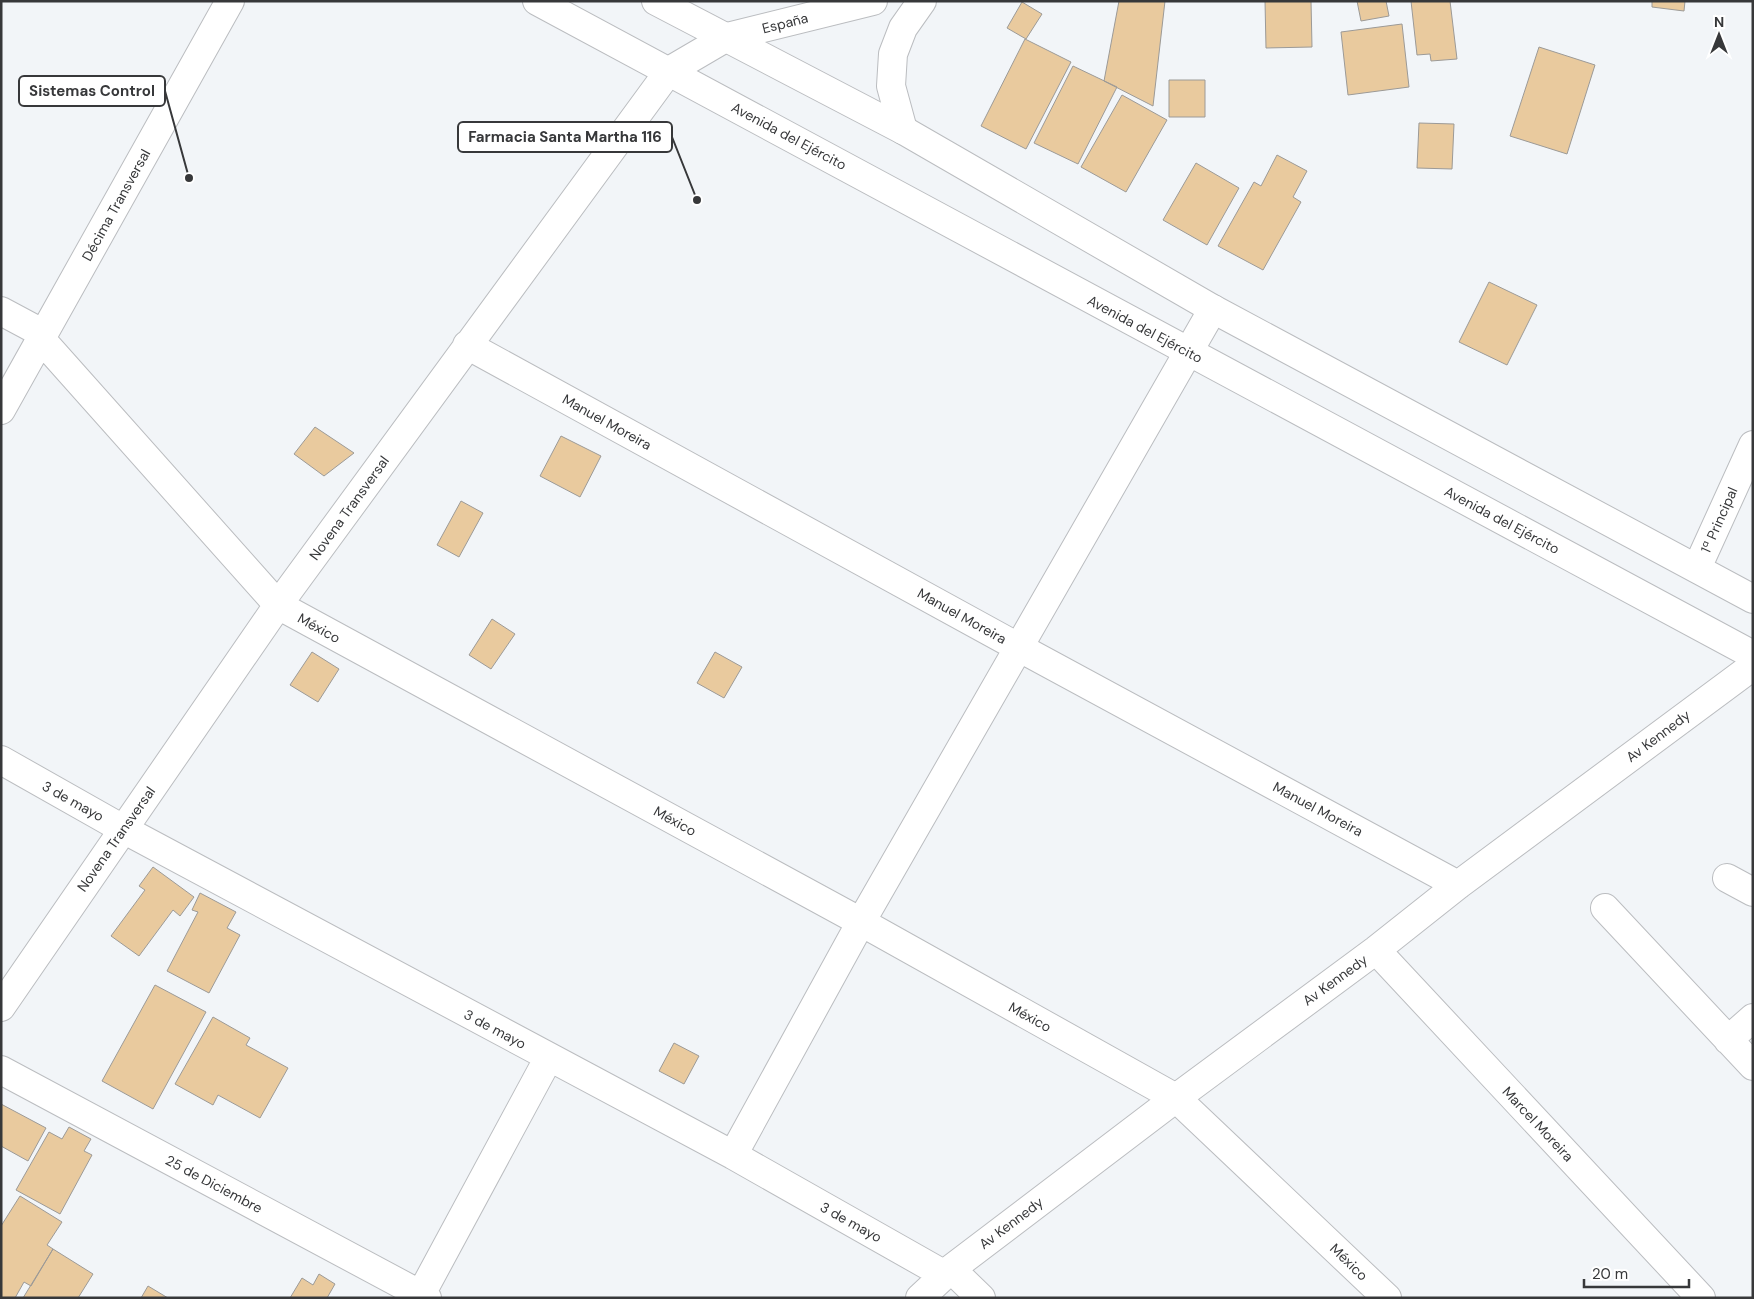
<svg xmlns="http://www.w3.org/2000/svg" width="1754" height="1299" viewBox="0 0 1754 1299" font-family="'DM Sans',sans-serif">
<rect width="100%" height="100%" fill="#f2f5f8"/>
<path fill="#e9ca9e" stroke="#9c9a97" d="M1119,1H1165L1153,106L1104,81Z
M1265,1H1311L1312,47L1266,48Z
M1357,1H1386L1389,16L1361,21Z
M1411,1H1450L1457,59L1431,61L1430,54L1417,55Z
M1652,1H1685L1684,11L1652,7Z
M1022,2L1042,14L1026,39L1007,28Z
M1402,24L1409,87L1348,95L1341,32Z
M1025,39L1071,62L1026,149L981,126Z
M1539,47L1595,65L1567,154L1510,136Z
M1073,66L1117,87L1078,164L1034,143Z
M1169,80H1205V117H1169Z
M1122,95L1167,120L1126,192L1081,167Z
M1419,123L1454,124L1452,169L1417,168Z
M1277,155L1307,171L1293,197L1301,202L1263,270L1218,246L1254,182L1261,186Z
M1196,163L1239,188L1207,245L1163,220Z
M1489,282L1537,305L1507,365L1459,342Z
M315,427L354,453L324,476L294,454Z
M561,436L601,456L580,497L540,476Z
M461,501L483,513L459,557L437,545Z
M492,619L515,634L491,669L469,655Z
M312,652L339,669L318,702L290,685Z
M715,652L742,667L724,698L697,683Z
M153,867L194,897L180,916L173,910L139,956L111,936L145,890L139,886Z
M200,893L236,912L227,928L240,935L209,993L167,971L198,912L192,910Z
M155,985L206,1012L153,1109L102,1081Z
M213,1017L250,1038L246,1045L288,1068L260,1118L218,1095L213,1105L175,1084Z
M674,1043L699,1056L684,1084L659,1071Z
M1,1104L46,1128L28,1161L1,1146Z
M69,1127L91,1139L84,1151L92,1155L60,1214L16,1190L49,1132L62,1139Z
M20,1196L62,1222L47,1245L53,1249L31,1286L24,1282L15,1298H1V1226Z
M53,1249L93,1274L78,1298H23Z
M319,1274L335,1284L327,1298H290L302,1278L313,1285Z
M148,1286L168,1298H141Z"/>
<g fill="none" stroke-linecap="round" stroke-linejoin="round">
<defs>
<path id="minor" d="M903,130L891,86L893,54L903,28L922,1
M1,311L44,334L41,339L278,605L861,922L1176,1098L1387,1298
M467,345L1018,647L1458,885
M1,410L230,1
M1697,568L1753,445
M1,760L123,829L733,1155L945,1275L951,1269L981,1298
M1727,878L1753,892
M1605,908L1753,1066
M1376,950L1701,1298
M1,1007L278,605L669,71L727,37L873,1
M1728,1040L1753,1018
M1,1070L427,1298
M733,1155L861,922L1213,309
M419,1298L549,1057
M920,1298L951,1269L1176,1098L1376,950L1458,885L1753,666"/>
<path id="major" d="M537,1L1753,655
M656,1L903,130L1213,309L1753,599"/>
</defs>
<use href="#minor" stroke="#bbbdc0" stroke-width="30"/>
<use href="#major" stroke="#bbbdc0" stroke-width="30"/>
<use href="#minor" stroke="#fff" stroke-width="28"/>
<use href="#major" stroke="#fff" stroke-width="28"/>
</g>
<g text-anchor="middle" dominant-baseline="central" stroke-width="5" stroke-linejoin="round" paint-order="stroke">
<g font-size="14" fill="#37383a" stroke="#fff">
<text transform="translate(785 23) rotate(-14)">España</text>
<text transform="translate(789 136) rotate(28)">Avenida del Ejército</text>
<text transform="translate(116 205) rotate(-61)">Décima Transversal</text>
<text transform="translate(1145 329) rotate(28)">Avenida del Ejército</text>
<text transform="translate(607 422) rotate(29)">Manuel Moreira</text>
<text transform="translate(349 508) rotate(-54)">Novena Transversal</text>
<text transform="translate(1502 520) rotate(28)">Avenida del Ejército</text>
<text transform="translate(1719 520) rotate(-66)">1ª Principal</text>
<text transform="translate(962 616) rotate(29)">Manuel Moreira</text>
<text transform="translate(319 628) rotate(29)">México</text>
<text transform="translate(1658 736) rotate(-37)">Av Kennedy</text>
<text transform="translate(73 801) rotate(29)">3 de mayo</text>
<text transform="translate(1318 809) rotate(28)">Manuel Moreira</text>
<text transform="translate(675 821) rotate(29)">México</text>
<text transform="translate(116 839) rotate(-55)">Novena Transversal</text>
<text transform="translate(1335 980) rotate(-36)">Av Kennedy</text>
<text transform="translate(1030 1017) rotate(29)">México</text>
<text transform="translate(495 1029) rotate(28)">3 de mayo</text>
<text transform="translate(1538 1124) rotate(47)">Marcel Moreira</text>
<text transform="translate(214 1184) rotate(28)">25 de Diciembre</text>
<text transform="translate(851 1222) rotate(29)">3 de mayo</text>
<text transform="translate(1011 1223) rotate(-37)">Av Kennedy</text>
<text transform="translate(1349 1262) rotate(44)">México</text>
</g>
</g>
<path fill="none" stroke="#37383a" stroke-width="2" d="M189 178L165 91M697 200L672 137"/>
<g fill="#37383a" stroke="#fff" stroke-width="2">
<circle cx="189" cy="178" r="5"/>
<circle cx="697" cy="200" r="5"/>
</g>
<g fill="#fff" stroke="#37383a" stroke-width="2">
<rect x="19" y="76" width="146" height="30" rx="5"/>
<rect x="458" y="122" width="214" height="30" rx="5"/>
</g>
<g font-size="15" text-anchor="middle" font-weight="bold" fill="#37383a">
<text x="92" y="96">Sistemas Control</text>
<text x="565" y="142">Farmacia Santa Martha 116</text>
</g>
<rect width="1754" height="1299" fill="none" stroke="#37383a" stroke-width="5"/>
<g transform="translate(1719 35)" stroke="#ffffff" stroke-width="4" paint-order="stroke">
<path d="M0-4L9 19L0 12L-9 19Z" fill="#37383a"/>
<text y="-8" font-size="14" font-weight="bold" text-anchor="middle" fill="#37383a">N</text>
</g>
<path d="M1584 1279v8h105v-8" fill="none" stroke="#37383a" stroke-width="2.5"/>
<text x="1592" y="1279" font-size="15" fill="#37383a" stroke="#ffffff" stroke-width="4" paint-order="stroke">20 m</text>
</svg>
